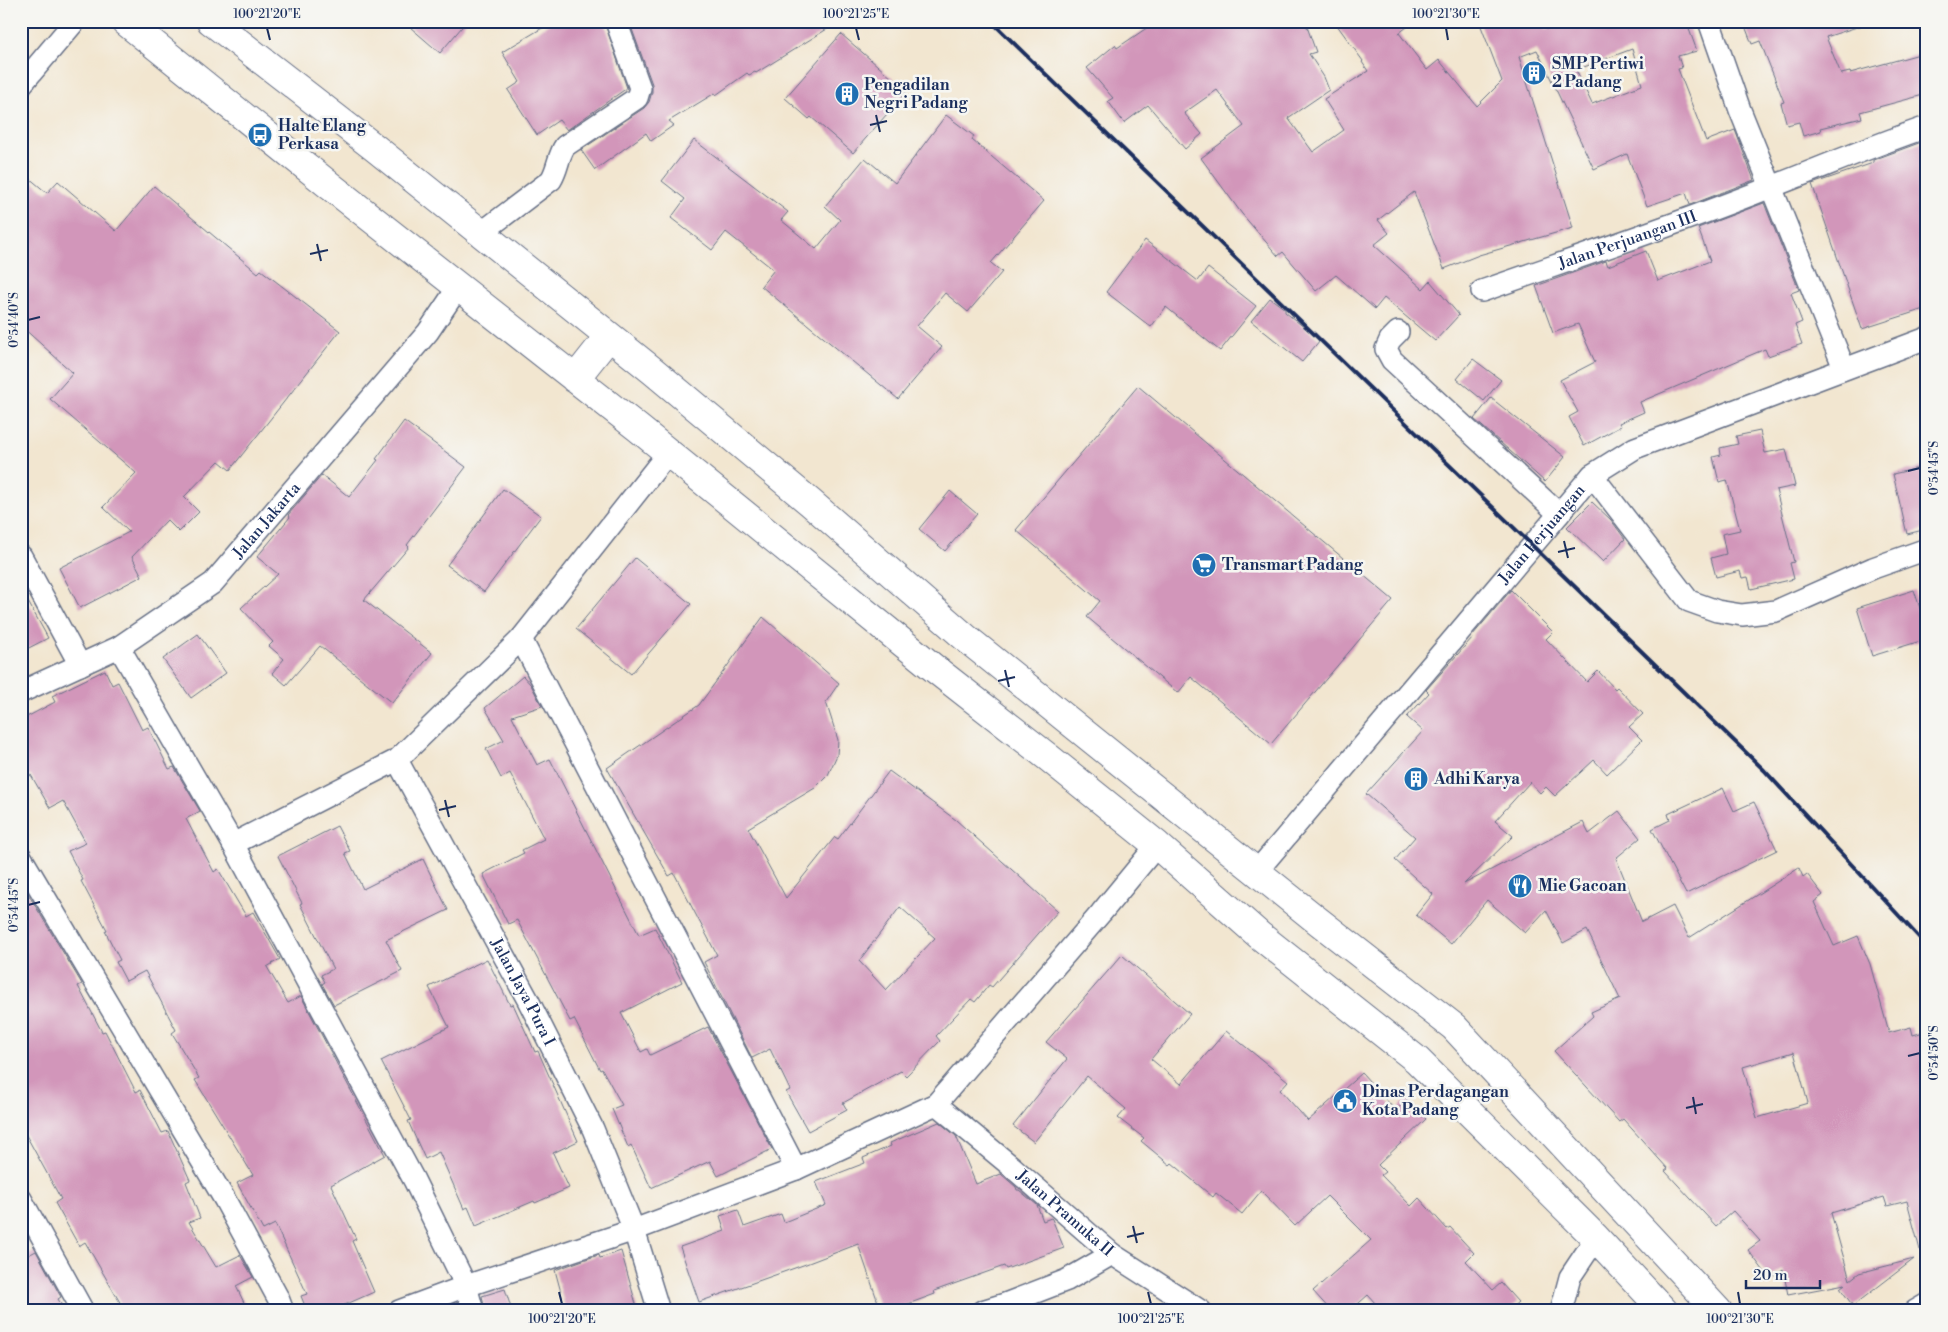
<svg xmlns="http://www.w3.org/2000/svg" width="1948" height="1332" viewBox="0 0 1948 1332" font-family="'Libre Bodoni',serif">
<rect width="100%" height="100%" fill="#f6f6f2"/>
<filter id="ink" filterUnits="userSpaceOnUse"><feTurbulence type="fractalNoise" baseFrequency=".02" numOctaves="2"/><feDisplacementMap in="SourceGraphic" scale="10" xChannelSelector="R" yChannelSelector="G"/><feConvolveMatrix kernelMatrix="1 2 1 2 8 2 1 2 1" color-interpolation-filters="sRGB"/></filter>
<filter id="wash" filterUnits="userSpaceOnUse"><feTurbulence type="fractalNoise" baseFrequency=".0096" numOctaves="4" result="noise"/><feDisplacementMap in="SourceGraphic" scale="20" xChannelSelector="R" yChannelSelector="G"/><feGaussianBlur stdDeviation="1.12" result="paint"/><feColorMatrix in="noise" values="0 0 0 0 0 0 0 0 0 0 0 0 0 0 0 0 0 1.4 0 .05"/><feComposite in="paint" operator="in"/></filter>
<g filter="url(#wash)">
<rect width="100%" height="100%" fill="#f2e6d0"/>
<g id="blocks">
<path fill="#d296ba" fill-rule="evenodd" d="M403,21H467L440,53Z
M554,21H604L627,88L567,130L559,120L537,135L508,90L520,82L502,52Z
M629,21H840L756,73L755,72L749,75L747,73L716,95L715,93L669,121L674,125L651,141L646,133L595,170L581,150L644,108L649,102L652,92V84Z
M1157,21H1305L1316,52L1309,54L1324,77L1329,90L1288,118L1313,152L1344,130L1324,99L1368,71L1362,62L1363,61L1334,21H1415L1399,33L1427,70L1439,60L1477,106L1502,81L1479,21H1543L1546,29L1567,21H1686L1697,51L1678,56L1682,68L1678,69L1706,141L1735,130L1754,180L1690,205L1686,193L1647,206L1627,154L1594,169L1537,50L1519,57L1573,228L1479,255L1444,269L1414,192L1378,220L1389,233L1374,245L1423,289L1430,281L1459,315L1435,341L1384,298L1375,309L1336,275L1316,291L1283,252L1278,256L1242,214L1201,158L1244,126L1217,90L1184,113L1202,134L1185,149L1148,105L1124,123L1108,101L1113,98L1087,68L1115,45L1117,48ZM1632,49L1642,85L1592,104L1576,70Z
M1743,21H1862L1863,25L1826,37L1841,74L1850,72V73L1927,52V94L1860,112L1862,118L1820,128L1821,131L1803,136L1799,122L1787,125L1781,103L1784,102L1760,41L1752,44Z
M841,34L907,91L853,153L811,117L809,119L785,98Z
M946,115L974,136L972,140L1044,201L991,263L1002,272L968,312L945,293L917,326L942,347L898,399L761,286L774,270L726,232L712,250L671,218L685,199L662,181L694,140L788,212L781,220L816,249L840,220L825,206L865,158L895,183Z
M1927,140V308L1862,329L1812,184L1873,163V160Z
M21,171L47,193L58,181L116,231L154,186L258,273L261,270L340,331L230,470L219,461L184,497L199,512L179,532L167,520L132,557L142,576L80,608L59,568L129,532L103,507L136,473L50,399L73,373L21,326Z
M1764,203L1799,290L1791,293L1802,322L1795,325L1802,344L1768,356L1765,349L1640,402L1644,412L1619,423L1621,426L1584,446L1569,417L1578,412L1560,380L1595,362L1578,324L1553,333L1536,286L1606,261L1608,266L1646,251L1658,281L1710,261L1698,228Z
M1145,240L1198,281L1208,268L1256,306L1220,351L1166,307L1151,327L1106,292Z
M1270,298L1285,309V312L1320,340L1302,362L1251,321Z
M1473,359L1501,380L1484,401L1457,379Z
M1138,386L1393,600L1271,744L1191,677L1178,693L1087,617L1100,601L1016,530Z
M1491,398L1565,457L1545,482L1474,419Z
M404,421L466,467L407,545L409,547L364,600L432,653L392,703L320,646L286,685L272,673L284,659L269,646L273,642L241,608L278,574L257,557L290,517L288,515L322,475L349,497L378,460L376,459Z
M1760,431L1765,453L1786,449L1795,486L1776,490L1794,562L1790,563L1794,579L1751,589L1748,577L1742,578L1740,571L1716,577L1711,558L1726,554L1722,534L1740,530L1727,480L1719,482L1713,457L1721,455L1720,448L1738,444L1736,436Z
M1927,466V529L1907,534L1893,474Z
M503,489L541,516L484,592L447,565Z
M950,491L977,514L945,551L919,529Z
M1592,502L1611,520L1625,539L1603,562L1567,527Z
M635,558L691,604L631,674L576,629Z
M21,589L48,638L21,652Z
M1511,590L1553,632L1546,639L1587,682L1598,671L1615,689L1617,687L1643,714L1629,727L1642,740L1607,774L1594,760L1555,796L1546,787L1540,793L1530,782L1495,821L1513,836L1464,884L1583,822L1589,834L1619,811L1640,838L1616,858L1642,922L1673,906L1689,938L1799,868L1803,877L1807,874L1823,895L1814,902L1834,946L1858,936L1870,964L1889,1033L1911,1027L1913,1035L1927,1031V1250H1920L1907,1201L1887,1206L1884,1197L1831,1213L1850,1280L1859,1273L1914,1259L1853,1306L1840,1288L1845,1284L1788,1295L1783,1269L1770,1279L1748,1250L1760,1241L1733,1211L1716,1226L1665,1171L1668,1169L1623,1119L1619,1122L1554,1051L1593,1016L1591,1012L1620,999L1587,930L1563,943L1546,910L1525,933L1487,900L1451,944L1416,915L1433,894L1395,860L1415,837L1366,794L1423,731L1407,717L1429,693L1426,690L1473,637L1472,636ZM1794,1052L1808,1103L1757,1118L1743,1067Z
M1914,590L1927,629V639L1872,656L1857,608Z
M763,617L839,683L826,702L838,740L837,755L828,775L815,788L748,828L786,898L835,837L838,839L889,771L956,820L1058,911L992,987L989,985L975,1002L971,999L936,1036L940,1041L906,1076L901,1071L843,1103L847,1110L808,1131L786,1092L790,1090L770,1049L752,1058L704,962L717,955L674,873L669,876L607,768L699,705ZM900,907L935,938L886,990L859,961Z
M198,634L226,673L191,698L163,659Z
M105,670L112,685L118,682L142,730L148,727L169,769L174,767L200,811L186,819L214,872L218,869L246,916L253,912L263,929L280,959L267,967L288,1003L301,996L385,1155L331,1185L356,1239L352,1241L374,1292L331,1311H307L301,1296L307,1294L275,1224L263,1230L237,1183L253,1175L195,1080L199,1078L172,1033L176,1030L145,971L126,981L116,962L120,960L105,931L107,930L81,881L83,880L68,851L86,843L63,801L50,808L31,775L21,780V720L55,702L52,696Z
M523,676L531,685L542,706L512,716L537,765L550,759L639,935L655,928L682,982L621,1013L641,1052L647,1049L650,1055L708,1027L772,1149L718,1176L710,1161L651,1188L631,1145L628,1147L612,1109L622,1105L602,1069L600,1070L574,1019L570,1021L517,920L508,924L483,874L524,853L522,850L544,839L510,773L501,778L486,749L504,740L485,708Z
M1723,788L1734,811L1754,802L1777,850L1686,894L1652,829L1670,820L1668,814Z
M337,826L350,851L345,853L363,889L423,859L448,910L386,940L402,971L334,1005L322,984L325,982L321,975L333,969L300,904L302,903L278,856Z
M21,882L82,984L78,986L102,1032L105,1031L136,1092L140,1090L162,1133L168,1131L190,1180L186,1182L200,1218L189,1222L216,1267L240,1255L253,1277L236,1286L248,1311H125L85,1242L79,1246L55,1203L61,1199L21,1126Z
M1122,955L1190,1014L1151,1059L1181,1084L1226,1031L1288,1081L1280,1090L1308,1121L1362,1073L1396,1111L1407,1099L1426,1119L1378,1165L1385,1172L1381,1175L1411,1206L1419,1198L1447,1229L1450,1227L1474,1253L1466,1261L1493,1290L1501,1283L1518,1302L1510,1309L1512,1311H1382L1368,1295L1350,1311H1331L1313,1291L1371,1240L1327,1196L1295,1226L1261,1191L1242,1214L1216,1193L1213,1197L1172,1163L1170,1165L1141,1141L1144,1138L1118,1118L1126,1109L1087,1076L1034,1142L1013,1126L1067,1059L1046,1042Z
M487,959L510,1005L513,1004L535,1052L538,1051L578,1141L553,1153L569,1188L535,1203L534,1201L476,1226L468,1207L464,1209L439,1152L425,1159L408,1121L411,1120L381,1061L449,1027L429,987Z
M939,1122L956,1136L976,1184L1001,1174L1016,1187L1017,1190H1019L1037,1205L1043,1221L1051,1218L1052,1219L1064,1248L1006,1269L1004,1266L934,1291L935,1294L889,1311H881L858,1244L806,1264L699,1302L680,1247L725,1231L720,1216L738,1210L744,1227L781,1214L784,1222L826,1205L816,1182L865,1163L863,1158L891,1146L890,1143Z
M36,1251L61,1297L58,1299L65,1311H21V1259Z
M621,1251L638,1311H566L555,1270L586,1259L599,1255L600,1258Z
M505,1289L512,1311H485L482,1296Z"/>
</g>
</g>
<g filter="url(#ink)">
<use href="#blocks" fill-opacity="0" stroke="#666f86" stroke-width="1"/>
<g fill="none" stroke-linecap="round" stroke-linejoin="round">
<defs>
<g id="minor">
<path d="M1709,21L1740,110L1844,368"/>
<path d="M21,85L75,21"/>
<path d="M481,233L551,180C558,169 558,156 565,146L637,98L640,88L616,21"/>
<path id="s1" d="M1482,291C1579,257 1676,225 1771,187C1823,167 1874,145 1927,127"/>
<path d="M1398,332L1390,340L1386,349L1392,360L1559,514"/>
<path d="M1592,475L1689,601L1717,611L1742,615L1776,611L1873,568L1927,549"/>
<path d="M21,556L80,665"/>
<path d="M521,639L796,1169"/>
<path d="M119,647L233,844L414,1180L466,1286L473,1311"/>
<path id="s2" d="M21,692L119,647L213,583L428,332L459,286"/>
<path id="s3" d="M397,760L528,1000L593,1129L634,1230L659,1311"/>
<path d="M233,844L397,760L521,639L668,453"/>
<path d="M21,857L225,1200L278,1298L283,1311"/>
<path id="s4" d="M1257,871L1592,475L1635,448L1927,338"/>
<path id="s5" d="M936,1104L1011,1166L1112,1254L1201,1311"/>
<path d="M21,1199L83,1311"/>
<path d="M399,1311L466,1286L634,1230L796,1169L936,1104L1101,913L1157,845"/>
<path d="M982,1311L1005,1304L1067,1280L1112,1254"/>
<path d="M1561,1311L1570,1277L1596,1238"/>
<path d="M1915,1311L1927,1304"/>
</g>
<path id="primary" d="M125,21L329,185L638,428L935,669L1049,758L1157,845L1259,935L1417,1060L1596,1238L1664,1311
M211,21L375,148L653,371L811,503L967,639L1313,917L1454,1027L1718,1311
M575,379L609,336"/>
</defs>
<use href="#minor" stroke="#666f86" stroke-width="24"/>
<use href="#primary" stroke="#666f86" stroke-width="30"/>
<use href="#minor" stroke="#fff" stroke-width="21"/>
<use href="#primary" stroke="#fff" stroke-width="28"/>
<path stroke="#1b2f5e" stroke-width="4" d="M991,21L1764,770L1927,946"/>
</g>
</g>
<path fill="none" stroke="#1b2f5e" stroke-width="2" d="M267,28L270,40M856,28L859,40M1446,28L1448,40M876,115L880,132M870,125L887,121M317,244L321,261M310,254L328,250M28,320L40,317M1908,471L1920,468M1564,541L1568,558M1558,552L1575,548M1005,670L1009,687M998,681L1015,677M445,800L449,817M439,810L456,806M28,905L40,902M1908,1056L1920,1053M1693,1097L1696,1114M1686,1108L1703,1104M1133,1226L1137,1243M1127,1237L1144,1233M559,1292L562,1304M1148,1292L1151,1304M1738,1292L1740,1304"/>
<defs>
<symbol id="building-disc" viewBox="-11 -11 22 22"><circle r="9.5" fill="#1f6fb2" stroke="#f6f6f2"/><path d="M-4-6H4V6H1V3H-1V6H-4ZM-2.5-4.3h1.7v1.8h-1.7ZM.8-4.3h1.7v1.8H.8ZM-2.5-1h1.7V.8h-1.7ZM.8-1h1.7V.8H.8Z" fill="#fff"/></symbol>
<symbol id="bus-disc" viewBox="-11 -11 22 22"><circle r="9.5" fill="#1f6fb2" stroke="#f6f6f2"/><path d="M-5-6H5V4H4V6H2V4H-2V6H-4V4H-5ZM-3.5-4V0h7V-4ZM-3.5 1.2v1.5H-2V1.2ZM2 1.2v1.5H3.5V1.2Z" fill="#fff"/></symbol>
<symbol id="supermarket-disc" viewBox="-11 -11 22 22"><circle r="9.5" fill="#1f6fb2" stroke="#f6f6f2"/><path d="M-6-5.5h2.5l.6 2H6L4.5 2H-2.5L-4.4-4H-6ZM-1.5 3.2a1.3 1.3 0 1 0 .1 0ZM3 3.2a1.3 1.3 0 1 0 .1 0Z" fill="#fff"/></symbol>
<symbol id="restaurant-disc" viewBox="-11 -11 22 22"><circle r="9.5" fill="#1f6fb2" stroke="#f6f6f2"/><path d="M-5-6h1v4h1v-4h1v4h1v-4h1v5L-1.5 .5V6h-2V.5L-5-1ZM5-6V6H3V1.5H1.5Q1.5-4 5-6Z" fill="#fff"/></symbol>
<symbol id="civic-disc" viewBox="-11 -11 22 22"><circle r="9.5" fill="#1f6fb2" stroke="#f6f6f2"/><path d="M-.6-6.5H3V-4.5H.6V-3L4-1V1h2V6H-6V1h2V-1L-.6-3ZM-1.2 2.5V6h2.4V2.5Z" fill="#fff"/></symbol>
</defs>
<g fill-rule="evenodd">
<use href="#building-disc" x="1520" y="59" width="28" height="28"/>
<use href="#building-disc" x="833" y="80" width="28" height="28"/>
<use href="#bus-disc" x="246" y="121" width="28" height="28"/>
<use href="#supermarket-disc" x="1190" y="551" width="28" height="28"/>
<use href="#building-disc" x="1402" y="765" width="28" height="28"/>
<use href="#restaurant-disc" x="1506" y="872" width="28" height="28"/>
<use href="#civic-disc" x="1331" y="1087" width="28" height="28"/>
</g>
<g text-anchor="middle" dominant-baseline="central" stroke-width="5" stroke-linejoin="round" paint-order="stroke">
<g font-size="16" font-weight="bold" fill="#1b2f5e" stroke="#f6f6f2" text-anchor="start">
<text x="1552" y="64">SMP Pertiwi<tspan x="1552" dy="18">2 Padang</tspan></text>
<text x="864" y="85">Pengadilan<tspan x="864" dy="18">Negri Padang</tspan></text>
<text x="278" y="126">Halte Elang<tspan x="278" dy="18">Perkasa</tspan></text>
<text x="1222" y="565">Transmart Padang</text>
<text x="1434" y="779">Adhi Karya</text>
<text x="1538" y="886">Mie Gacoan</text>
<text x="1362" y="1092">Dinas Perdagangan<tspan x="1362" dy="18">Kota Padang</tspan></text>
</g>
<g font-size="16" fill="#1b2f5e" stroke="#f6f6f2">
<text stroke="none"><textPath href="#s1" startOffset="154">Jalan Perjuangan III</textPath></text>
<text stroke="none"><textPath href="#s2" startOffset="304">Jalan Jakarta</textPath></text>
<text stroke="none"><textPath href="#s4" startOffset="441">Jalan Perjuangan</textPath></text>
<text stroke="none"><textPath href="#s3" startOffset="264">Jalan Jaya Pura I</textPath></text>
<text stroke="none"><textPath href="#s5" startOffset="169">Jalan Pramuka II</textPath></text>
</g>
</g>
<rect width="1948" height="1332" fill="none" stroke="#f6f6f2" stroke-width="55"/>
<path d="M1746 1280v8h74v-8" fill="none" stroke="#1b2f5e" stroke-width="2.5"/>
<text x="1753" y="1280" font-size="15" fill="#1b2f5e" stroke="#f6f6f2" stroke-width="4" paint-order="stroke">20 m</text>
<rect x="28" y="28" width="1892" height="1276" fill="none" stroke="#1b2f5e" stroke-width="2"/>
<g font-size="12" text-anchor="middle" fill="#1b2f5e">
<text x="267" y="18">100°21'20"E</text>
<text x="856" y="18">100°21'25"E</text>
<text x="1446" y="18">100°21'30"E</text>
<text transform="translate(14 320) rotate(-90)" y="4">0°54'40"S</text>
<text transform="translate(1934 468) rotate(-90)" y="4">0°54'45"S</text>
<text transform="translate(14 905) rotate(-90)" y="4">0°54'45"S</text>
<text transform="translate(1934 1053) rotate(-90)" y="4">0°54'50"S</text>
<text x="562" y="1323">100°21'20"E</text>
<text x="1151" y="1323">100°21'25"E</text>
<text x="1740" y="1323">100°21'30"E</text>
</g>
</svg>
